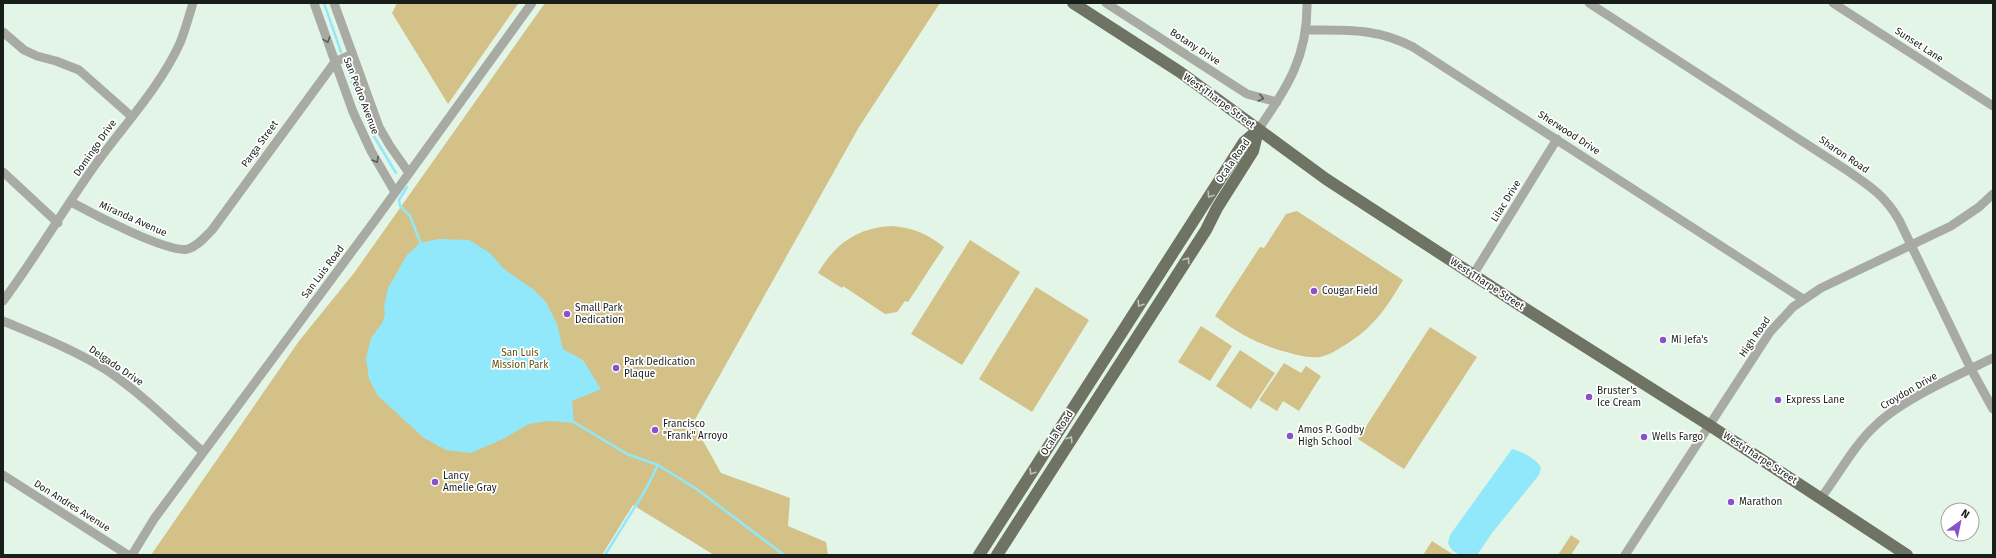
<svg xmlns="http://www.w3.org/2000/svg" width="1996" height="558" viewBox="0 0 1996 558" font-family="'Fira Sans',sans-serif">
<rect width="100%" height="100%" fill="#e3f5e7"/>
<path fill="#d3c188" d="M397,3H516L518,4L448,104L392,13Z
M545,3H940L859,127L693,423L721,473L790,498L788,526L826,542L828,555H714L633,505L602,555H151L299,341L354,273Z
M1297,211L1403,280C1386,309 1373,328 1345,345C1337,350 1329,355 1320,357C1310,358 1300,356 1290,353C1261,346 1239,334 1215,316L1260,247L1264,248L1286,214Z
M891,226C912,227 928,234 944,247L908,302L905,301L897,312L885,314L843,286L842,288L818,273C835,244 857,228 891,226Z
M970,240L1020,272L962,365L911,334Z
M1036,287L1089,320L1032,412L979,379Z
M1201,326L1232,346L1210,381L1178,362Z
M1430,327L1477,357L1404,469L1358,439Z
M1240,350L1275,373L1251,409L1216,386Z
M1284,363L1301,373L1306,366L1321,376L1299,411L1283,401L1277,411L1259,400Z
M1571,535L1580,541L1571,555H1558Z
M1432,541L1454,555H1423Z"/>
<path fill="#90e8fa" d="M439,239L469,240L490,253L504,269L534,290L546,302L557,324L563,349L583,360L601,389L572,401L574,423L549,421L529,424L503,439L471,453L446,450L424,438L378,396L369,379L366,358L371,338L382,323L385,315L384,306L388,288L407,255L420,243Z
M1512,449C1521,451 1538,460 1541,468L1539,475L1492,533L1477,555C1463,555 1454,557 1448,543L1450,535Z"/>
<g fill="none" stroke-linecap="round" stroke-linejoin="round">
<path stroke="#90e8fa" stroke-width="2.5" d="M324,3L341,52
M344,61L372,133L396,173
M407,187L399,200L400,206L410,216L421,244
M572,421L627,454L658,465L698,490L784,555
M605,555L646,489L658,465"/>
<path stroke="#a8aba3" stroke-width="9" d="M314,3L353,112L371,151L395,192
M334,3L379,127L390,146L409,173
M1106,3L1247,94L1277,102
M1589,3L1848,171C1870,186 1885,196 1899,220L1971,369L1993,409
M1833,3L1993,106
M1307,30C1347,30 1377,28 1413,47L1803,299
M3,32L24,50L37,56L56,61L79,70L131,116
M1258,130C1287,87 1308,57 1307,3
M3,172L58,223
M71,202C91,213 169,254 188,249C198,246 205,237 212,230L335,62L352,54
M1473,275L1557,139
M3,301C35,258 62,212 93,168C122,127 159,89 180,43C185,31 189,16 193,3
M3,321C39,336 75,350 108,371C143,395 172,424 203,452
M3,475L128,555
M1821,498C1839,474 1854,445 1876,425C1903,399 1958,375 1993,358
M132,555L154,519L376,219L532,3
M1625,555L1770,332L1793,307L1821,288L1951,226L1979,207L1993,194"/>
<path stroke="#6e7364" stroke-width="12" d="M1073,3L1180,72L1326,179L1521,306L1709,425L1907,555
M979,555L1244,142L1258,130
M997,555L1206,230L1217,208L1253,151L1258,130"/>
</g>
<defs><path id="oneway-chevron" d="M-2-3.5L2.5 0L-2 3.5" fill="none" stroke-width="1.6" stroke-linecap="round" stroke-linejoin="round"/></defs>
<g stroke="#595e58">
<use href="#oneway-chevron" transform="translate(327 40) rotate(70)"/>
<use href="#oneway-chevron" transform="translate(1261 98) rotate(13)"/>
<use href="#oneway-chevron" transform="translate(376 160) rotate(60)"/>
</g>
<g stroke="#bec0b9">
<use href="#oneway-chevron" transform="translate(1210 195) rotate(123)"/>
<use href="#oneway-chevron" transform="translate(1187 260) rotate(-57)"/>
<use href="#oneway-chevron" transform="translate(1140 304) rotate(123)"/>
<use href="#oneway-chevron" transform="translate(1070 439) rotate(-57)"/>
<use href="#oneway-chevron" transform="translate(1032 472) rotate(123)"/>
</g>
<g fill="#8853ca" stroke="#fff" stroke-width="1.5">
<circle cx="1314" cy="291" r="4"/>
<circle cx="567" cy="314" r="4"/>
<circle cx="1663" cy="340" r="4"/>
<circle cx="616" cy="368" r="4"/>
<circle cx="1589" cy="397" r="4"/>
<circle cx="1778" cy="400" r="4"/>
<circle cx="655" cy="430" r="4"/>
<circle cx="1290" cy="436" r="4"/>
<circle cx="1644" cy="437" r="4"/>
<circle cx="435" cy="482" r="4"/>
<circle cx="1731" cy="502" r="4"/>
</g>
<g text-anchor="middle" dominant-baseline="central" stroke-width="3.5" stroke-linejoin="round" paint-order="stroke">
<g font-size="10" fill="#181f1a" stroke="#fff">
<text transform="translate(1919 45) rotate(33)">Sunset Lane</text>
<text transform="translate(1195 47) rotate(33)">Botany Drive</text>
<text transform="translate(361 96) rotate(69)">San Pedro Avenue</text>
<text transform="translate(1219 101) rotate(36)">West Tharpe Street</text>
<text transform="translate(1569 133) rotate(33)">Sherwood Drive</text>
<text transform="translate(260 144) rotate(-54)">Parga Street</text>
<text transform="translate(95 148) rotate(-55)">Domingo Drive</text>
<text transform="translate(1844 155) rotate(34)">Sharon Road</text>
<text transform="translate(1233 161) rotate(-55)">Ocala Road</text>
<text transform="translate(1506 201) rotate(-58)">Lilac Drive</text>
<text transform="translate(133 219) rotate(24)">Miranda Avenue</text>
<text transform="translate(323 272) rotate(-53)">San Luis Road</text>
<text transform="translate(1487 284) rotate(33)">West Tharpe Street</text>
<text transform="translate(1755 337) rotate(-55)">High Road</text>
<text transform="translate(116 366) rotate(34)">Delgado Drive</text>
<text transform="translate(1909 391) rotate(-30)">Croydon Drive</text>
<text transform="translate(1057 433) rotate(-57)">Ocala Road</text>
<text transform="translate(1760 458) rotate(33)">West Tharpe Street</text>
<text transform="translate(72 506) rotate(32)">Don Andres Avenue</text>
</g>
<g font-size="10" fill="#181f1a" stroke="#fff" text-anchor="start">
<text x="1322" y="291">Cougar Field</text>
<text x="575" y="308">Small Park<tspan x="575" dy="12">Dedication</tspan></text>
<text x="1671" y="340">Mi Jefa's</text>
<text x="624" y="362">Park Dedication<tspan x="624" dy="12">Plaque</tspan></text>
<text x="1597" y="391">Bruster's<tspan x="1597" dy="12">Ice Cream</tspan></text>
<text x="1786" y="400">Express Lane</text>
<text x="663" y="424">Francisco<tspan x="663" dy="12">"Frank" Arroyo</tspan></text>
<text x="1298" y="430">Amos P. Godby<tspan x="1298" dy="12">High School</tspan></text>
<text x="1652" y="437">Wells Fargo</text>
<text x="443" y="476">Lancy<tspan x="443" dy="12">Amelie Gray</tspan></text>
<text x="1739" y="502">Marathon</text>
</g>
<g font-size="10" fill="#62510e" stroke="#fff">
<text x="520" y="353">San Luis<tspan x="520" dy="12">Mission Park</tspan></text>
</g>
</g>
<rect width="1996" height="558" fill="none" stroke="#181f1a" stroke-width="8"/>
<g transform="translate(1960 522) rotate(33)"><circle r="19" fill="#ffffff" stroke="#a3a5a3"/>
<path d="M0-3L7 15L0 10L-7 15Z" fill="#8853ca"/>
<text y="-6" font-size="11" font-weight="bold" text-anchor="middle" fill="#181f1a">N</text>
</g>
</svg>
